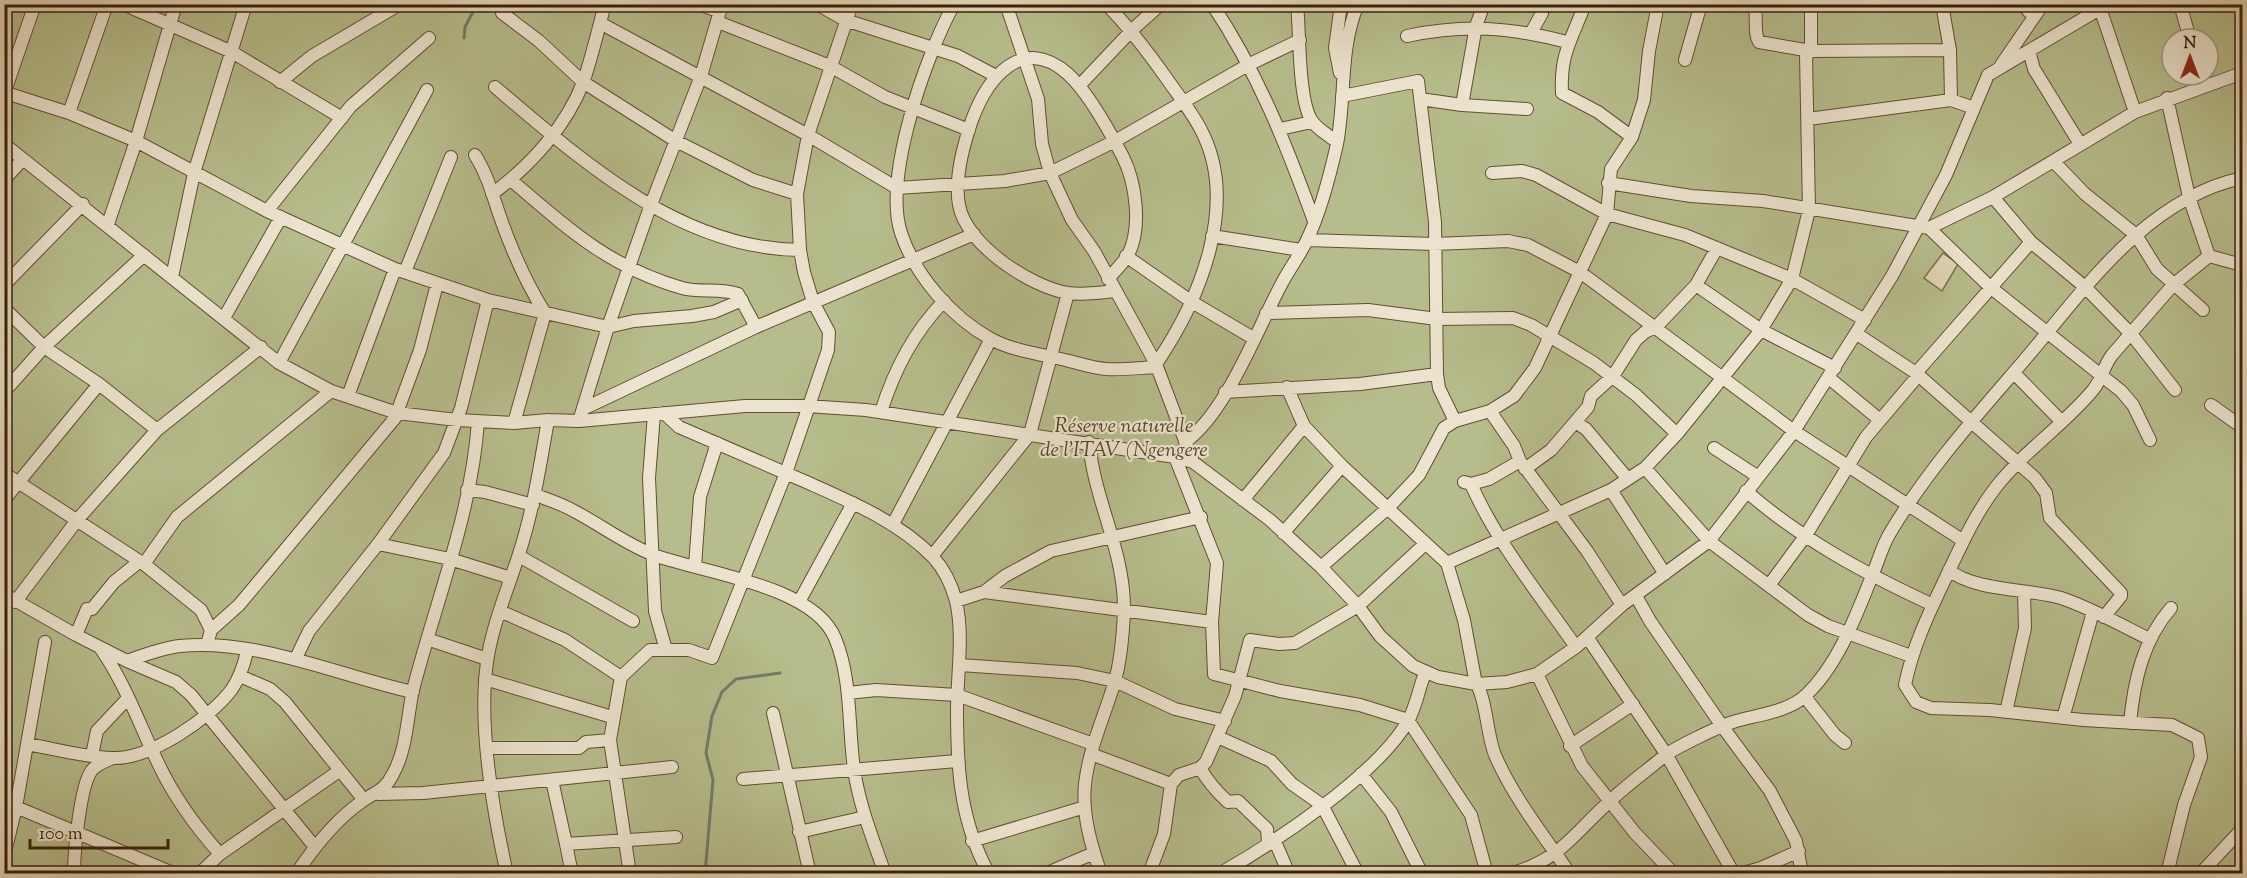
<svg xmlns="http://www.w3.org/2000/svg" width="2247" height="878" viewBox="0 0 2247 878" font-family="'Sorts Mill Goudy',serif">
<rect width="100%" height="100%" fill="#e1d5b5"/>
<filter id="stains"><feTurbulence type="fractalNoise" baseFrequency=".00333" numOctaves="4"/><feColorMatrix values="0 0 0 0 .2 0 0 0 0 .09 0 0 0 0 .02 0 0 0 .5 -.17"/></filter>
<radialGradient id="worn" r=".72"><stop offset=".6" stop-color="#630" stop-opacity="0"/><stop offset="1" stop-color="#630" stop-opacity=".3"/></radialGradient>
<path fill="#b6bc8b" stroke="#786e4c" stroke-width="1.5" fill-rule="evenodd" d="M5,5H2242V873L5,874ZM2172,39H2208V75H2172ZM1943,253L1958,264L1942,291L1924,278Z"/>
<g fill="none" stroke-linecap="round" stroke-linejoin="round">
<path stroke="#707c6b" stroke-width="3" d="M464,38L465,27L477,4
M705,874L713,780L706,753L712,716L722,692L736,679L780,673"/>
<defs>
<path id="minor" d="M123,4L232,52L342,118
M699,4L720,12
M817,4L845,20L958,56L996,76
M954,4C926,55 883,177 901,233C915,275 951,317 991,339C1011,350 1038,354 1061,359C1075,362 1091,368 1106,369C1122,370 1139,368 1156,367
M1006,4L1038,99L1042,144L1050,173L1072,220L1094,251L1156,364L1193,462
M1106,4C1129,27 1148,52 1167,79C1178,95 1191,111 1200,128C1241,203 1199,301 1156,364
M1212,4C1258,73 1286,144 1314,221
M1297,4C1300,31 1298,101 1312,121C1317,129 1330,136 1337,142
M1585,4C1572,39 1560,53 1562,93L1598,112L1632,137
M1754,4C1758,16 1753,32 1759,42L1811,51L1950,50
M1942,4L1950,50L1951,100
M2022,4L2033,16
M2180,4L2190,39
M2100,8L2135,112
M502,13L539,41L583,82L676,141L753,180L797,194
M718,22L830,66L885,97L969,130
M600,23L808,135L897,188L1005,181L1050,173L1115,141L1248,65L1300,40
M1531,33L1542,13L1543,4
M1407,36C1465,24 1510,27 1567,42
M2029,51L2034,69L2080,144
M1685,60L1701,4
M2001,65L2043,4
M1340,73L1335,48L1341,4
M280,82L312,56L400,4
M1079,86L1132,30L1161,4
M495,87C582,161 680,249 800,250
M6,93L69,113L136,141L267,211L395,269L488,300L608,327L634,321L692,316L714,312L742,300
M4,94L35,4
M1342,96L1418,81L1435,222L1437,374L1439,388L1455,421
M2167,98L2189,197L2209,256
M1420,99L1462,105L1527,109
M1462,105L1476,26L1484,4
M69,113L107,4
M1808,119L1951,100L1974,108
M1280,129L1312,122
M4,144L279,363L331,391L397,413L457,420L514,423L548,420L579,421L745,406H807L866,410L1175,457L1193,462L1270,520L1321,567L1358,606L1380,636L1413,666L1438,677L1476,684L1507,682L1537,674L1576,647L1622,605L1709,541L1794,431L1892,276L1946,175L1988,75L2108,4
M475,155C489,177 494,201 503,225C514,255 528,286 545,313L514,423
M2054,162L2085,194L2136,235L2157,269L2203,310
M1492,173L1522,171L1536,175L1607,214L1685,235L1792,279L1865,320
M4,180L23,159
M511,180C568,229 609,267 682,288C700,293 720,288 738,294L756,327
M1608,183L1691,196L1763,201L1929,228L1993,197L2135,112L2242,73
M492,194C530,166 567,126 584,80C592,56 598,30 605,4
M1993,197L2031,242L2085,287L2132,335L2175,390
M267,211L351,106L429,38
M108,224L136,141L176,4
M1929,228L1990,287L2121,391L2133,405L2150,440
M1212,236L1301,250
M1307,240L1434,244L1508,241L1528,245L1580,272L1794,431L1962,540
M1126,256L1192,302L1253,338
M405,272L451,157
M172,277L194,173L246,4
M1108,279C1114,272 1123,263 1128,255C1142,228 1136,183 1123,157C1110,132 1089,93 1068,74C1022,33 987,79 972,120C963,146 954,178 959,205C966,245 1031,287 1068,293C1083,295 1099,293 1114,291
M4,285L83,204
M1696,285L1761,330L1835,368
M4,308L44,347L99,384L157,430
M1266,313L1368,310L1437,319L1513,318L1531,325L1594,363L1636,395L1677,434
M224,318L281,217
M1857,334L1916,373L2035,478L2046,493L2050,518L2121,593V596L2104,617
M279,363L427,90
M2014,373L2061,421
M1829,378L1880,420
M1287,387L1304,426L1342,466L1447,563L1464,620L1476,684C1486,696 1487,736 1495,755C1513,797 1544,836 1570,874
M4,392L44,347L144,255
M1225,392L1360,384L1437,374
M348,396L395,269
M2211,405L2242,427
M585,408L756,327L974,234
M1490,411L1514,446L1520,461L1587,551L1622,605
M881,412C894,370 913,333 944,301
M664,413L679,427C721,445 763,463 804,481C849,501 898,521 933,557C944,569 952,586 956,601C964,636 957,675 957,711C957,769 960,821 989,874
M654,414L649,478L655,611L666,650
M579,421L608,327L650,207L701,76L722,4
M1575,422L1586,429L1627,478
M1089,442C1094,501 1125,551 1124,611C1123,633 1121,662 1114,684C1104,717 1089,749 1085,784C1082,815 1091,845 1101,874
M1185,442C1227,412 1257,329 1282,283C1290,268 1300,255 1307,240C1321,211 1330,175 1337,144C1346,97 1339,49 1358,4
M1714,448L1757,476
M1175,457L1217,563L1212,622L1214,674L1280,691L1360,705L1408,720L1471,815L1487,874
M1645,468L1709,541L1808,615L1828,626L1911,656
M1525,469L1551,450L1588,407L1591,396L1613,376L1636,340L1645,332L1656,327L1696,285L1717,248
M4,473L144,564L201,610L211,630
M1464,482L1471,484C1497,543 1539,594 1576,647
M1471,484L1489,479L1520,461
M467,490L485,492L533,505
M1611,490L1665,574
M1746,491C1802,540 1866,574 1933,605
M536,495C549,500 562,504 574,511C601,525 625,544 654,555C702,573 813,585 835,638C852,679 848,726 854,769C859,805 873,839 885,874
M4,500L99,384
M1243,500L1304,426
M893,524L991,339
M1283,533L1342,466
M378,544L450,559L511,578
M519,556L633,621
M932,556L1030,434L1068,293
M1447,563L1611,490L1645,468L1677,434L1761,330L1792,279L1809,210L1806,55L1811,51V4
M144,564L177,517L331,391
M695,566L700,497L717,443
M1321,567L1389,507L1419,475L1444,428L1455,421L1490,411L1514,396L1535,368L1607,214L1611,169L1632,137L1644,100L1649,51L1658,4
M1949,570C1973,591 2032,589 2061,598C2091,608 2121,625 2149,639
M1770,584L1806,535L1866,437L1916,378V373L2031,242
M984,592L1212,622
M4,594L76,635L127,661C144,655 162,648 180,646C256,638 340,676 413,692
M1636,596L1650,621L1722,726L1770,791L1796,841L1802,874
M956,601L984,592L1005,576L1051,551L1201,517
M15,602L78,519L157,430L261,347
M799,602L853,503
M500,611L565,640L621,677
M76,635L87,609H92L114,582L140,561
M1587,637L1666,754L1734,874
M427,639L487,659
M207,645L211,630L239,605L395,418L420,350L437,284
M101,649C126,685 139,724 158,763C174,797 195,826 220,854
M296,658L309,631L378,544L444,453L461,408L488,300
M127,661L176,682L191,695L315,847
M960,665L1077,673L1115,681L1175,709L1225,721
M1537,674L1582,766L1635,833L1674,874
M240,676L270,689L285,702L364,800
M485,679L612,717
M848,693L876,690L957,695L1093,744
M1805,697L1835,735L1845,743
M2006,712L2025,628L2024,593
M773,713L810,874
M2063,718L2093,612
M2130,723C2134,681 2143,640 2171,608
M1218,737L1271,761L1292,784L1322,805L1358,874
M27,744C55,749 84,757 112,758C149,760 211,718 232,689C240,677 244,665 247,651
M1570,746L1633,704
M487,748H579L586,742L610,740
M1091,754L1171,784
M92,755L97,731L128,698
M1200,768C1207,780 1218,793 1228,802L1238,801L1267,829L1268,842
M1361,774L1391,812L1422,874
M743,779L957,761
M552,780L566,844
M378,794L423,793L672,767
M4,806L16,807L175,874
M799,832L865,817
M1274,839L1289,874
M972,841L1085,807
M4,856L16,807L45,642
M74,874C74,853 80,785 92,770C97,764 106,761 113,758
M199,874L220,854L339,771
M296,874C314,847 337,818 364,800C377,791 385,790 393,774C407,749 407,717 413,690C436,601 472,512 478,421
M507,874C493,811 478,725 487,662C492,626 507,591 518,557C533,512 540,466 548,420
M572,874L566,844L676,837
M630,874L610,740L621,677L650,650H689L712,658L786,473L828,350L829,332L813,302L804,272L800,250L797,194L808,135L852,4
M1045,874L1094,853
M1149,874L1164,834L1171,784L1179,775L1200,768L1206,762L1235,696L1250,640L1279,644L1295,643L1358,606L1425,544
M1219,874C1274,843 1376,776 1408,721C1416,707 1419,688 1425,673
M1510,874C1562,859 1573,834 1610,801C1627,785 1645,772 1663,757C1672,749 1720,726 1733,722C1755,715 1789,712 1806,695C1839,664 1857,613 1874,571C1879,559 1883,544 1890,533C1925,474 1970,423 2015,371C2079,298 2141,200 2242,178
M1739,874L1761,868L1799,851
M2167,874L2184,805L2201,757L2198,738L2172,725L2083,720L1990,710L1931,708L1916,702L1905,685C1913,645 1930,611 1947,575C1962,544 1975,514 1996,487C2024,451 2064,425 2093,390C2102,379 2103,367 2112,355L2173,285L2209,256L2242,265
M2200,874L2242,829"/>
</defs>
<use href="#minor" stroke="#644d36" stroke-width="14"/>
<use href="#minor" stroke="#ece4cf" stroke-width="12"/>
</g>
<g text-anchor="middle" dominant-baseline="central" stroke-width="4.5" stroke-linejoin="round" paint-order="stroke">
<g font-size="21" font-style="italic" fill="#59472c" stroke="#ece4cf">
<text x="1124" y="427">Réserve naturelle<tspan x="1124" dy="24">de l'ITAV (Ngengere</tspan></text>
</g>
</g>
<rect width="2247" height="878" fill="none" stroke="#e1d5b5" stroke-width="24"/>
<rect x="6" y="6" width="2235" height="866" fill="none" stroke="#3a200c" stroke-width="3"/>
<rect x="12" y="12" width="2223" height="854" fill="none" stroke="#3a200c" stroke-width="1.5"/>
<g transform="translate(2190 57)"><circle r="28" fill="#ece4cf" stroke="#a59681" stroke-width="1.5"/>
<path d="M0-4.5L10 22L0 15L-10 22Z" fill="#8f2418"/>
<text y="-9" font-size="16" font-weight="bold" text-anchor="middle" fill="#3a200c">N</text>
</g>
<path d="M30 839v9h138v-9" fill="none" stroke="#3a200c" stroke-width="3"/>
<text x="39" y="839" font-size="18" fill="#3a200c" stroke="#ece4cf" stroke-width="4.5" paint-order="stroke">100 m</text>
<rect width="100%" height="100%" filter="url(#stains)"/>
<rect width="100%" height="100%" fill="url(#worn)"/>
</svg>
